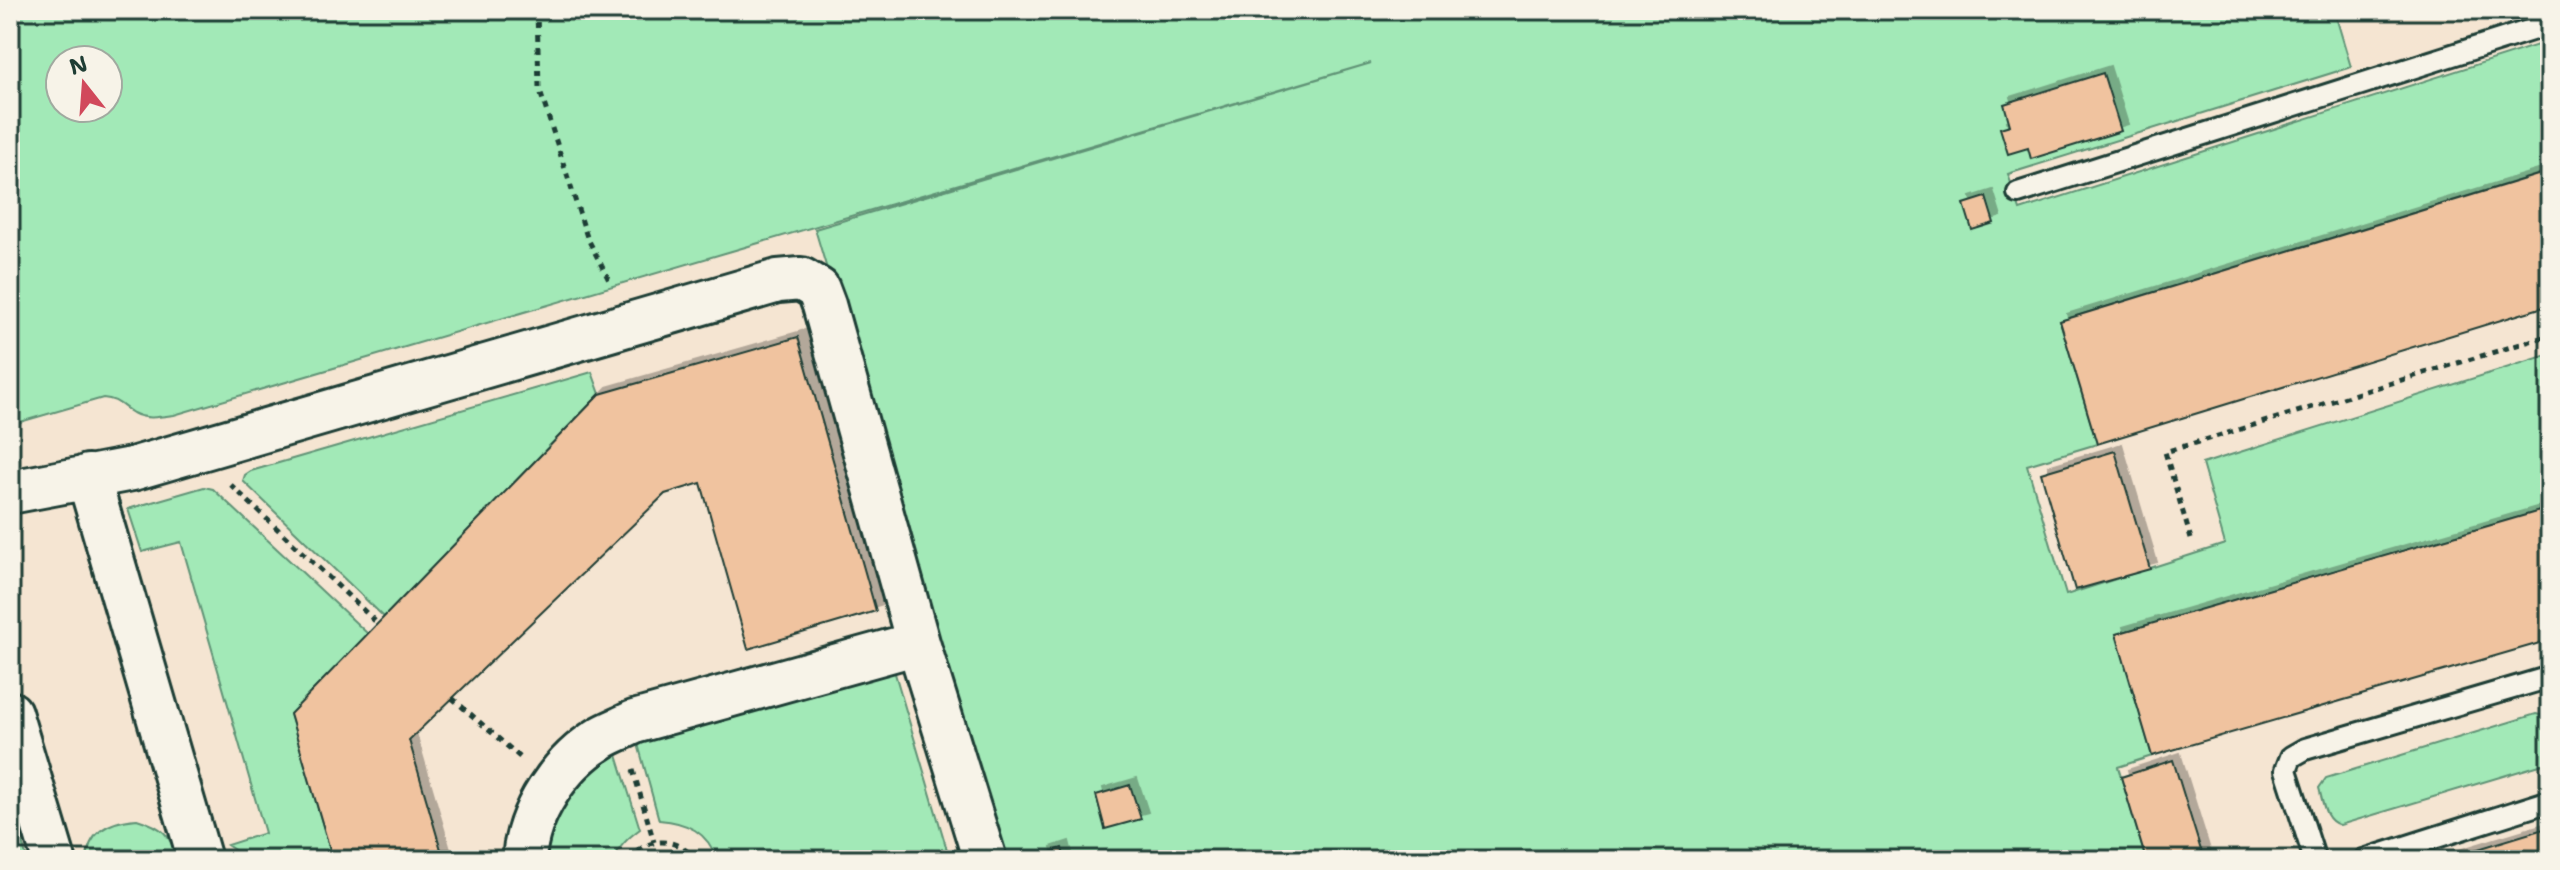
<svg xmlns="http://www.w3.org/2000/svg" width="2560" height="870" viewBox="0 0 2560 870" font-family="'Shantell Sans',sans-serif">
<defs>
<filter id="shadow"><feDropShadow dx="7" dy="-7" stdDeviation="0" flood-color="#0004"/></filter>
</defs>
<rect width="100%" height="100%" fill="#f5e5d2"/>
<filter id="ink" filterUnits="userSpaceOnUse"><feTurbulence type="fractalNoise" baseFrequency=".0125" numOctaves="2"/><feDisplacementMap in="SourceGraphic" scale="16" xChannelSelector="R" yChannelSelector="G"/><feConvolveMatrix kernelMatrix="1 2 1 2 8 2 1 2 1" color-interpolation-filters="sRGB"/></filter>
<g filter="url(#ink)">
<path fill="#a2e9b7" stroke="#609376" stroke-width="2" fill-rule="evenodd" d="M10,10H2334L2351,67L2008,174L2020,210L2550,41V204L2540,174L2060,321L2097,444L2027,465L2066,595L2225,544L2202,464L2550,354V508L2117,634L2152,756L2118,767L2146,860H1003L815,229L1371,63L174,415C160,417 146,420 133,413C121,406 118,399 103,398L10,425ZM60,60H108V108H60Z
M592,372L600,394L384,617L243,481L245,475L251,471Z
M204,487L213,489L368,634L290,714L333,860H249L227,845L265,833L181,542L142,552L128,509Z
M894,670L950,860H717C708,832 687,822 659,820L638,744Z
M2536,714L2544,716L2550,722V762L2340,825C2324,821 2323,802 2319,788L2326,778Z
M617,755L640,829C628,838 619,846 614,860H541L560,807L596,768Z
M10,798L27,860H10Z
M137,819C163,827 170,834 178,860H87C88,831 110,821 137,819Z"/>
<path fill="#f0c39f" stroke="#1f3d34" stroke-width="2" filter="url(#shadow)" d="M2103,73L2121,131L2031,159L2028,148L2008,154L2000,128L2010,125L2004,104Z
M2541,174L2550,204V305L2097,444L2060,321Z
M1986,197L1994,223L1972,230L1964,204Z
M798,337L876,611L748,649L701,483L665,494L409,740L444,860H333L290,714L600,394Z
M2115,451L2150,569L2075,590L2041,473Z
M2550,508V640L2152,756L2116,634Z
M2173,760L2204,860H2146L2121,777Z
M1130,785L1141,819L1105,829L1096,795Z
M2550,827V860H2442Z
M1062,848L1065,860H1046L1044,854Z"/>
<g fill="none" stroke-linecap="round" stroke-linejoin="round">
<defs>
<path id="lane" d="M2018,193L2550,24
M2315,860L2286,770L2291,757L2305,749L2550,677
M2364,860L2550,801"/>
<path id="street" d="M88,476L200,860
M10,492L132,469L778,281L801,279L818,289L824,305L918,643L985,860
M10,713L54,860
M524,860C527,812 560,763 601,738C611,732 623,728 634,722L918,643"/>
</defs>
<use href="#lane" stroke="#1f3d34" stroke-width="26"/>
<use href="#street" stroke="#1f3d34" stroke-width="48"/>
<path stroke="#1f3d34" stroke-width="5" stroke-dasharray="6 6" stroke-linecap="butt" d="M537,10L539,88L587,237L611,284
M231,485L377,623
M2191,539L2165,452L2550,335
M452,698L521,758
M633,770L654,842
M630,860C646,836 678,836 695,860"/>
<use href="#lane" stroke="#f7f3e8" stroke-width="20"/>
<use href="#street" stroke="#f7f3e8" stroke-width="42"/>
</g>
</g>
<rect width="2560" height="870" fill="none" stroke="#f7f3e8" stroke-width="40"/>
<rect x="20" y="20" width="2520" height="830" fill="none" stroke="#1f3d34" stroke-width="3" filter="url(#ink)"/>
<g transform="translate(84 84) rotate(343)"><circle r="38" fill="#f7f3e8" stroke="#a1aaa0" stroke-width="2"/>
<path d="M0-6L14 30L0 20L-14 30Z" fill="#d1495b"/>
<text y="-12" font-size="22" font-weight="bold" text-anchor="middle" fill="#1f3d34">N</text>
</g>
</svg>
